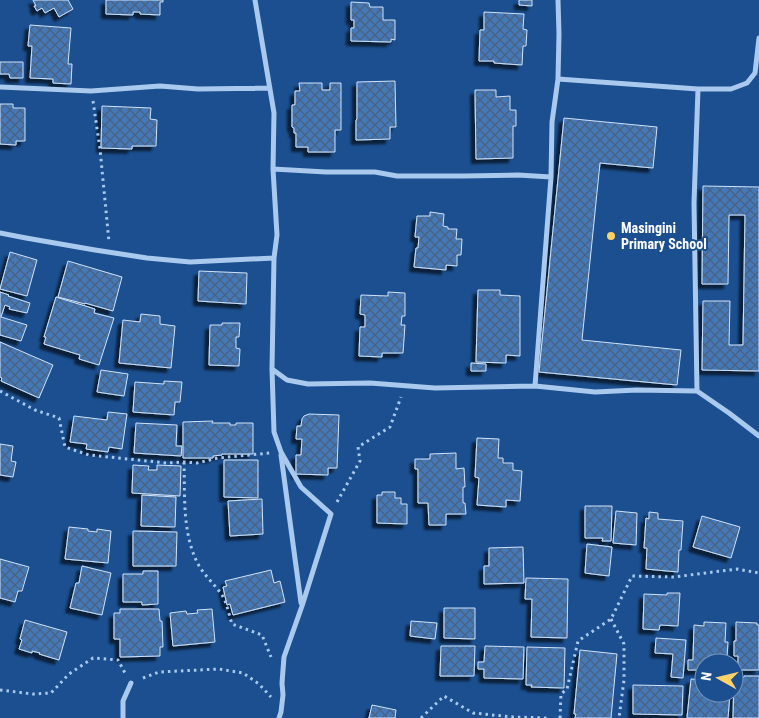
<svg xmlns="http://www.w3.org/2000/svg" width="759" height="718" viewBox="0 0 759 718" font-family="'Roboto Condensed',sans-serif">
<defs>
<pattern id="building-cross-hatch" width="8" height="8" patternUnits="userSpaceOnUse" patternTransform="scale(1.25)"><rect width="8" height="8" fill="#4478b7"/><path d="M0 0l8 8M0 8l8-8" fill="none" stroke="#486282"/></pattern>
<filter id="shadow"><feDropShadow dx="-4.5" dy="4.5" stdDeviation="1" flood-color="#0009"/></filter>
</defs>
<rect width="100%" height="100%" fill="#1b4f8f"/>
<path fill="url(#building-cross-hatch)" stroke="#cfe3fa" filter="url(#shadow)" d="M33,0H68L73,9L59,17L54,8L45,13L42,8L37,11L34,6H36Z
M106,0H163V2H160V15L140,14V12H133V15L106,14Z
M519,0H532V6L519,5Z
M351,2L369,3L370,7H383V20H395V40L391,39V42L351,41V28H354V20H351Z
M484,12L524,14L523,29L527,30L526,46H523L522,65L494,63V61H479L480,30H484Z
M30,25L71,28L68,64H72L71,84L53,83V79L30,78L32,46H28Z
M0,62H23V78H10L9,74H0Z
M395,81L396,127H390V139L356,140V120L357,119V82Z
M299,83H322V90H330V83H341V130H335V152H308V147H296V133H294V128L292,127V105H295V91H300Z
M475,90H496V97L510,96V110H516V126H513V158L476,159Z
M0,104H13V108H25V141H16V145L0,144Z
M102,106L151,108L150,119L157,120L156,146H132V149L101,148Z
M564,118L657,127L653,168L600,163L582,340L681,350L677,385L539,372Z
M703,186L759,187V371L702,370L703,301H730L729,345H743L745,215H729L728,284H702Z
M430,212L444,214L443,226L448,227V229H457L456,239H462L461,255H457V266L446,265V270L414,267L416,248H418L419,237H415L417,216H430Z
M10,252L37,260L27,296L0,289Z
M68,261L122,277L113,311L85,303V304L58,297Z
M199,271L247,273L246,304L198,301Z
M478,290H500V295L520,296V356L506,355V363L476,362Z
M0,292L9,295L8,296L30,303L27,313L9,309L10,307L5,305L1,317L27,325L21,341L0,335Z
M388,292L405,293V316H402L401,325H405L403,353H382V357L359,356L360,327H365V315L360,314L361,295L388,296Z
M56,297L95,309L94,313L114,318L99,365L79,359L80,355L44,344L46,337H44Z
M141,314L160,316V324L175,326L171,368L119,363L123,320L140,322Z
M222,323H240L239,337H236V348L240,349L239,366L209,365L210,325H222Z
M0,342L53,365L39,398L1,381L2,378L0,377Z
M471,363L486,364V371H471Z
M101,370L128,374L124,396L97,392Z
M164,381L182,382L180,402H175L174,415L133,412L135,382L164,384Z
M108,412L127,414L122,449L109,447L108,452L86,449L87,444L70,442L74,416L107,420Z
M309,414L339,415L337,468H328V475L296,474V455H301L302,439H296L297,426H301L302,419L304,416Z
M213,421L212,423H230V425H236V423H253V454H222V455L213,456V458H183V422Z
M136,423L177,425L176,446H182L181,456L134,453Z
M477,438L499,439L498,458H503V463H513V470L522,471L520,501L506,500V507L477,505L479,478L475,477Z
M0,444L13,446L11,461L16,462L13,477L0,475Z
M456,453V469L464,468L465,487H463V503H465L466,514H446V525H429L428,503H418V469H415V459H430V454Z
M224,460H258V498L224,497Z
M133,465L149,466L148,470H157V465L181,466L180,496L132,493Z
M382,492H395V498H401V504H407V524L377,523V495H382Z
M142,495L176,497L175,527L141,526Z
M262,499L263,534L230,536L228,501Z
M585,506H612L611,541H602L603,538H585Z
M616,511L637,513L636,545L613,543Z
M649,512L658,513V519L683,521L681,550H679L678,572L646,569L647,548H644L646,518L649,519Z
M702,516L740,527L731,558L693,547Z
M69,527L88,529V531L97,532V529L111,531L108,563L65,559Z
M133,531L177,532L176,566H133Z
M587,544L612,547L609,576L585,573Z
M523,547L524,583L484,584V566H489V548Z
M0,559L29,567L22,591H18L15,602L0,598Z
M82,566L111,573L102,615L70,608L76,583H79Z
M271,570L274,583L280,581L285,602L233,615L230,604L227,605L223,587L227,586L225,581Z
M143,571H158V604L142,605V602H123V574H143Z
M526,578L568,579L567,638L531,637L532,599H525Z
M667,593H680L678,626L660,625L659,630L643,629L644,594L667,595Z
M444,608H475V639L444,638Z
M120,609H159L160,621H162L163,647H160V656L120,657V639H114V613H120Z
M212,609L215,642L173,646L170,613L186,611L187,614L198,613L197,610Z
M25,620L67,632L59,660L39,654L40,653L32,651V653L19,649L22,640L20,639Z
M411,621L437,623L435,639L410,636Z
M704,622L726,623L725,642H728L727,657H721V663H704V670H688V660H693L694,625L704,626Z
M736,622L757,623V625H759V670H738V656H734V641H736Z
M656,638L686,640L683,678L671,677L673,654L655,653Z
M441,646H475L474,676H440Z
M485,646L524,647L523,679L484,678V669H478V662H484Z
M527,647L565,648L564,688L531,687L532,685H526Z
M580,650L617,654L611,718H575L576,714H574Z
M744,676H759V718H733L734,677H744Z
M691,679L704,680V693H730L728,718H687Z
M633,685L683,686L682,715L633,714Z
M372,705L396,710L395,718H369Z"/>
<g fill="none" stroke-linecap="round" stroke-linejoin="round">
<path stroke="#a9c9ee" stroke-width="3" stroke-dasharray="2.5 4" stroke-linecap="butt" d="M93,101L100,149L109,242
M0,391L35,410L59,418L65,447L89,455L167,463L184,462L197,463L218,458L270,453
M184,462C185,496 182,533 198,564C204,575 215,585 222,595C227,603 229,615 232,624L262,635L271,657
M337,502L360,461L358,447L390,427L401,397
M611,619L624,644V680L619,718
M143,678L159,672L219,669L243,673L259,684L271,697
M0,690L33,694L51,693L69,674L93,658L118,660L125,673
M421,718L444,696L473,713L513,717L547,718
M560,718L561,694L567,689L578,641L611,619L632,576L674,577L737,569L759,573"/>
<path stroke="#a9c9ee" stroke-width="5" d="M255,0L274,113L273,169L277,235L274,258L272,369L274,432L281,452L301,487L331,514L302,606L284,657L282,683L283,695L281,712L279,718
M558,79L698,89H731L747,83L755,73L759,38
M0,87L91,91L160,86L198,89L270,88
M273,169L326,172H375L397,176H463L518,175L551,177
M0,233L26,238L95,250L147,258L190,262L274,258
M272,369L287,380L308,384L370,383L435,388L535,386L595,392L637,390L697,391L729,413L759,436
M535,386L551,177L552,122L558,79L559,34L558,0
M697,391L694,203L698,89
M281,455L301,603
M123,718V701L131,683"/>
</g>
<circle fill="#ffd166" stroke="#1b4f8f" stroke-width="2" cx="611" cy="236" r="5"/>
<g text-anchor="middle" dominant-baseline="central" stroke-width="4" stroke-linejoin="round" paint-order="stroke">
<g font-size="14" font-weight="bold" fill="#fff" stroke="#1b4f8f" text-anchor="start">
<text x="621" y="228">Masingini<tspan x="621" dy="16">Primary School</tspan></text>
</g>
</g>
<g transform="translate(719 678) rotate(278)"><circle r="24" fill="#1b4f8f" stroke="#7695bc"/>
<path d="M0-4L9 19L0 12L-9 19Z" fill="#ffd166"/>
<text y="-8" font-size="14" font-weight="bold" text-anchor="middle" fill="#ffffff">N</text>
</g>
</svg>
